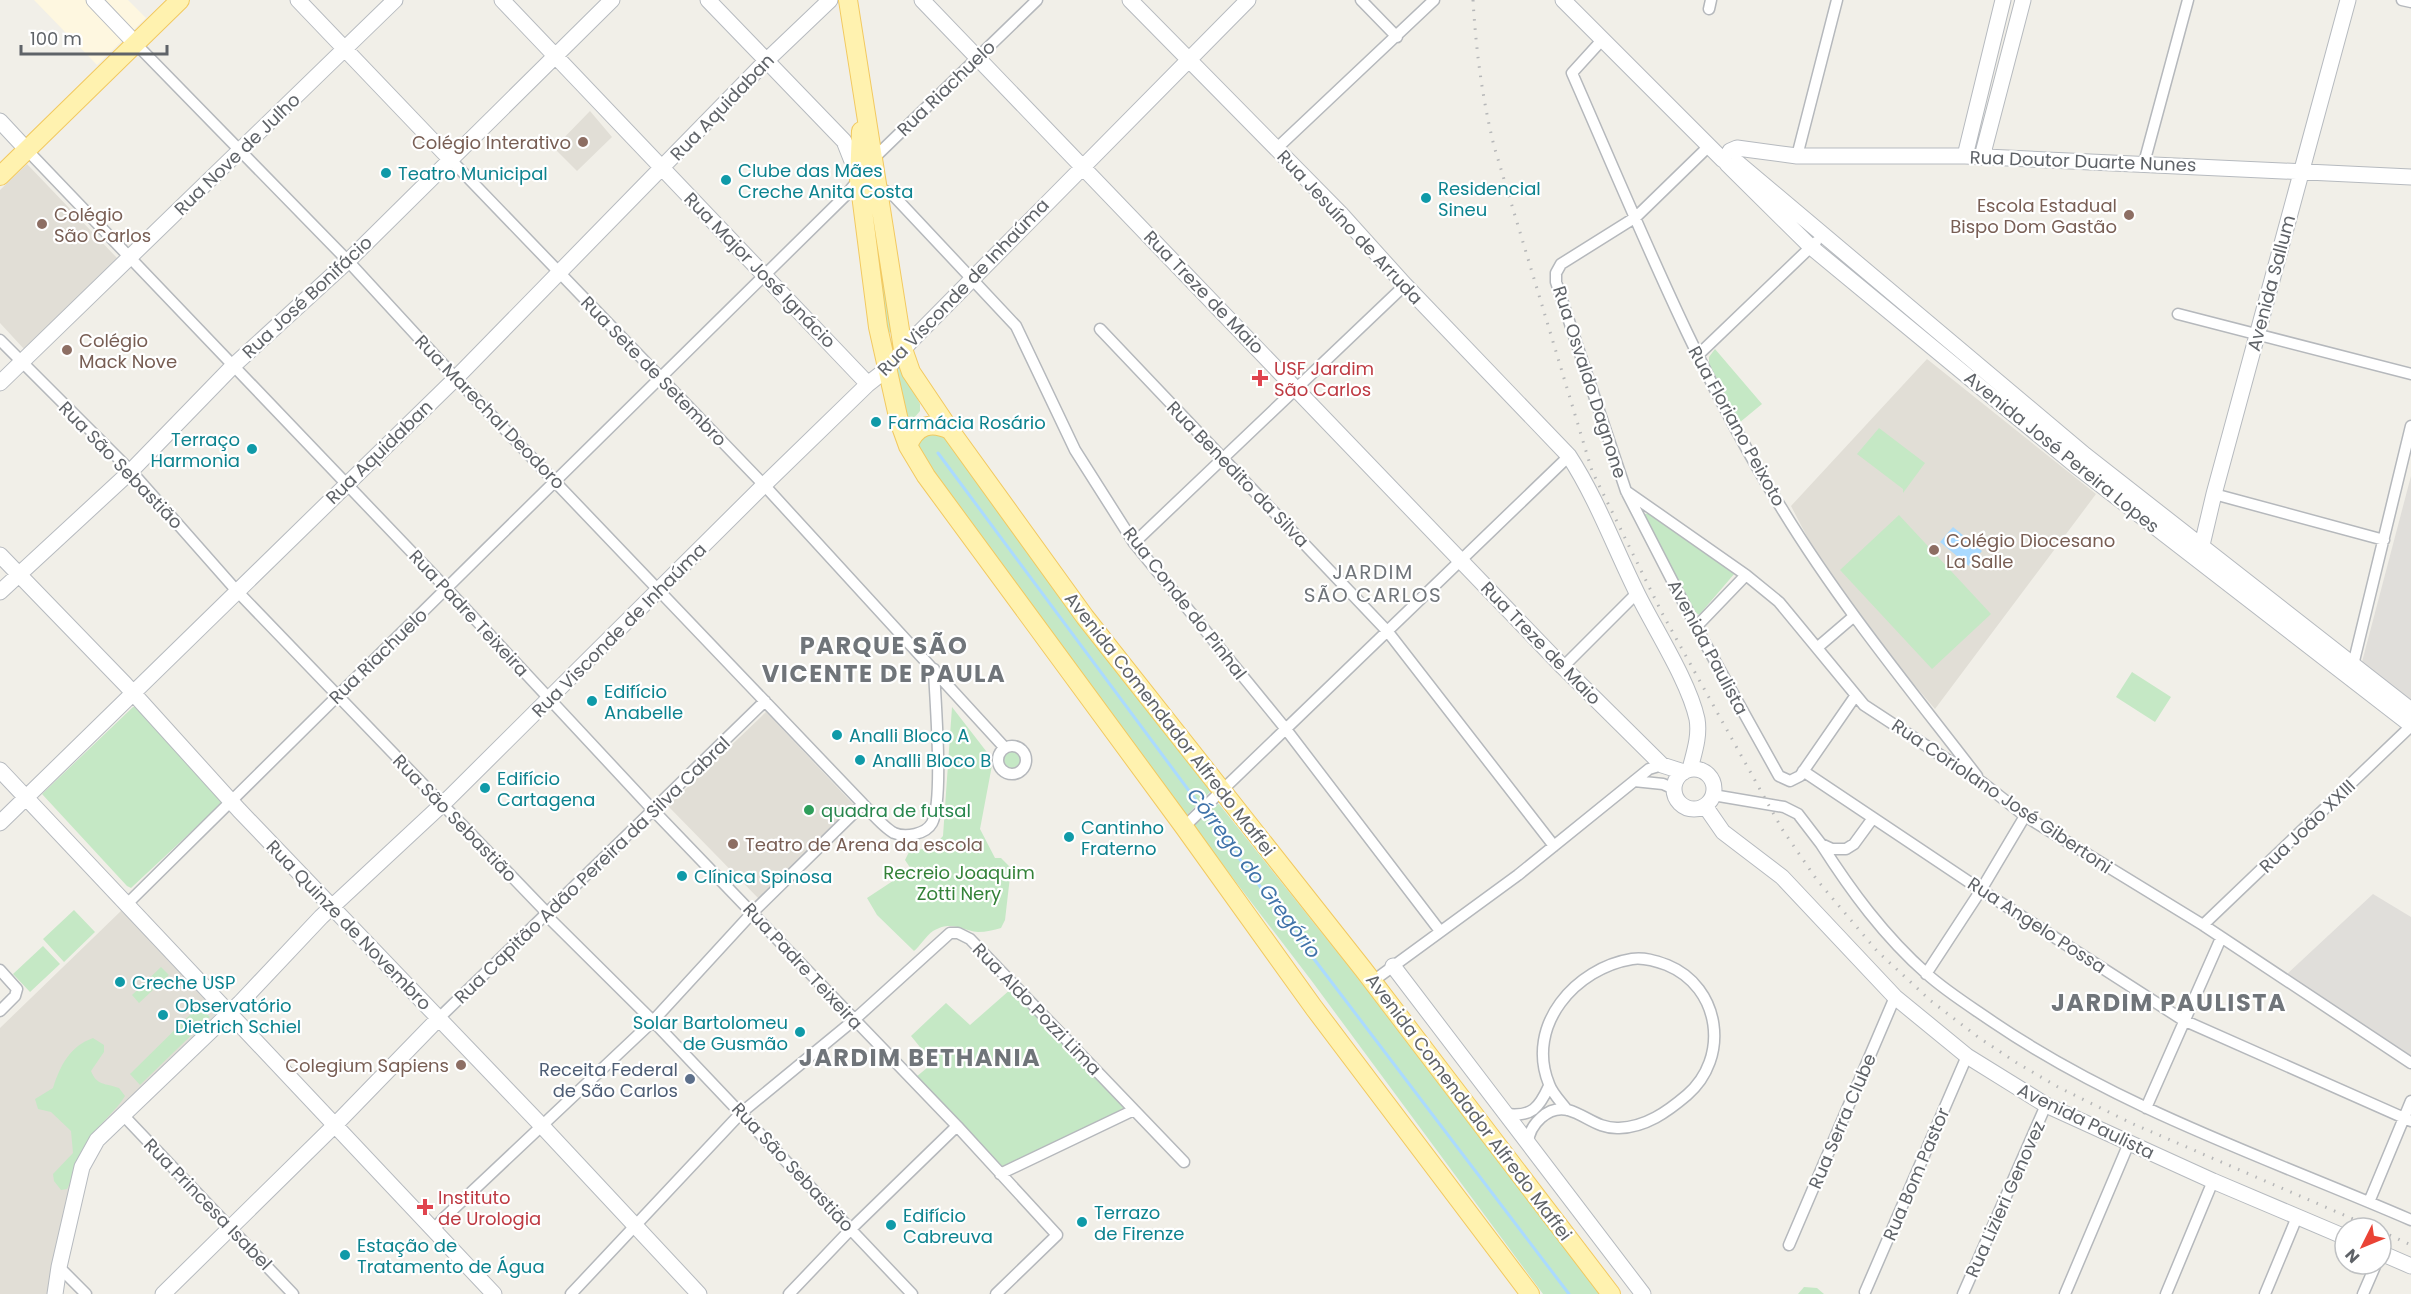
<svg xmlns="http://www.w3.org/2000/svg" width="2411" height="1294" viewBox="0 0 2411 1294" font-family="Poppins,sans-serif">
<rect width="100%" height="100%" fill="#f1efe8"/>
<path fill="#fef7e0" d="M34,0H128L146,18L97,65Z"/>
<path fill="#e0deda" d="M2411,476V700L2362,662Z
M2373,894L2411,917V1057L2286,975Z"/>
<path fill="#e1ded6" d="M590,111L612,137L577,171L554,148Z
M27,164L117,258L24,349L0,323V190Z
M1927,359L2096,494L1935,709L1837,594L1791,506Z
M766,712L855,806L759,899L668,806Z
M123,909L219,1011L116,1113L94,1138L52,1294H0V1028Z"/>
<path fill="#c5e8c5" d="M869,190L892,332L887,333Z
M1715,349L1762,404L1739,423L1709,365V357Z
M894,366H901L920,404V411L914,418H905Z
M1879,428L1925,463L1903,493V489L1857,454Z
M942,432L1211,791L1186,816L1021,599L914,442L920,434Z
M1650,513L1735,573L1699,615L1694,611L1644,519L1645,514Z
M1899,515L1991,614L1932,669L1840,570Z
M2132,672L2171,697L2155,722L2116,697Z
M133,707H142L224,797L222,803L131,888L127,886L42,794Z
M952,707L993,760L980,829L995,858H1001L1011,868L1005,920L1001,928C994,930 986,932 978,932C960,930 952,920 933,931C926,936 920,946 914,951L877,915L867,898L911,869L905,860L909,852C923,849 934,847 943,836Z
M1000 760a12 12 0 1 1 24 0a12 12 0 1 1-24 0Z
M1219,804L1353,972L1600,1294H1543L1311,980L1196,830L1194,826L1215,805Z
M74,910L95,932L64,962L43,939Z
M43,946L60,964L30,992L13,974Z
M161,967L169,975L139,1003L132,995Z
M1011,989L1128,1108L1001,1170L916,1077L933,1063L911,1036L946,1003L970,1025Z
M199,1006L210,1017L140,1085L130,1074Z
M93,1038L104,1045V1052L91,1071C97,1086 105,1083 119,1088L125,1096C117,1110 98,1125 88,1140C77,1157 76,1173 67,1189L61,1190L54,1181L53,1174L73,1153L71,1131L51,1112L38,1109L35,1099L53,1088C60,1066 70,1046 93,1038Z
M1804,1287L1817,1288L1824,1294H1798Z"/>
<path fill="#aadaff" d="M1953,527L1982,551L1969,566L1940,542Z"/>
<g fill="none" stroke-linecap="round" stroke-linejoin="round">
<path stroke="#aadaff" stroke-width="3" d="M938,453L1317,963L1569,1294"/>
<defs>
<path id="street" d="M1361,0L1397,37
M2402,0L2411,2
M1709,9L1711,0
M1602,40L1572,73C1637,221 1697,372 1782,509C1840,604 1910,689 1977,776
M135,43L348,261L451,373L863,804C872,813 883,827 894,833C906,838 926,834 932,823C944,800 935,700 934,669
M1708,147L1636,217L1561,264L1556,273V282L1626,491L1696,627L1779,776L1790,781L1800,776L1856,695
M1276,149L1434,0
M27,150L447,589L653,810L957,1126L1057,1235L996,1294
M1797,156L1837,0
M451,160L764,485L1005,748
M872,160L1037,0
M2144,163L2188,0
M876,186L893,195L1016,326L1075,450L1134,543L1285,728L1440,931
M2178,314L2411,374
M1100,329L1388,632L1554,846
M0,340L131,471L236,590L548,914L549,918L653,1021L912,1294
M1697,356L1816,242
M1626,491L1746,575L1779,602L1864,705L1983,783L2025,816L2203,925L2411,1063
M2214,494L2384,540
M1134,543L1405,285
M1696,627L1746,575
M1818,647L1853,617
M1563,667L1637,593
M2349,668L2353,665L2411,426
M998 760a14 14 0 1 1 28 0a14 14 0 1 1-28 0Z
M1803,771L1981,890L2183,1020L2411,1121
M1634,781L1663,784L1674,789
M1713,795L1784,807L1798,814L1821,844L1832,849H1846L1854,844L1873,818
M1184,827L1569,456
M1821,844C1851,891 1884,936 1927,974C1947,992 1970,1006 1993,1022C2121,1109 2270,1159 2411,1220
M127,904C365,667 606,432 845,196L860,178
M2203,925L2411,726
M0,970L17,989L15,996L0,1011
M1926,974L1981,890L2025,816
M1373,981L1518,875L1649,769L1662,765
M438,1019L765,701
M2146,1108L2221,938
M1506,1114C1532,1117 1539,1108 1549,1086
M123,1115L293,1294
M1528,1143C1529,1125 1548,1105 1568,1110C1586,1115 1598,1129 1619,1128C1646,1127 1667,1112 1687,1095C1730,1058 1721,987 1667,965C1656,961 1644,957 1632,959C1576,968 1525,1025 1549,1084C1552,1093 1561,1102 1567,1110
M1000,1174L1134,1110
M2369,1202L2411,1101
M434,1229L445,1217L653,1021L753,912L863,804
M1789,1245L1895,997
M59,1267L86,1294
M1865,1292L1967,1056
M571,1294L741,1113L854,1020L950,933H958L970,939L1184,1162
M789,1294L851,1229L957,1126
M1963,1294L2046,1105
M2065,1294L2129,1143
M2166,1294L2213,1181
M2265,1294L2297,1217
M2363,1294L2376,1264"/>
<path id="secondary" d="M94,0L135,43
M298,0L451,160
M502,0L868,384
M708,0L844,141L857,174
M922,0L1563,667L1662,765L1684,772
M1130,0L1341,214L1405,285L1569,456C1597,499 1615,549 1638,595C1656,631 1689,682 1697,719C1700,736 1694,753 1690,769
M1563,0L1723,160
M0,121L27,150
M1730,151L1737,148L1797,156H1965L2411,177
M1965,156L2003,0
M1982,157L2023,0
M1738,163L2085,455L2411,710
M1727,164L1811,247L2075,465L2411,725
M0,383L395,0
M2204,553L2202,545L2214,494L2348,0
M0,555L125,684L239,810L542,1126L699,1294
M0,592L131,471L233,366L350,259L612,0
M1674 789a20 20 0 1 1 40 0a20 20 0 1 1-40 0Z
M0,770L494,1294
M1705,806L1723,832L1782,877L1895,997L1967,1056L2046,1105L2213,1181L2345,1237
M0,823L456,378L766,61L830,0
M1393,966L1643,1294
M2381,1253L2411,1266
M55,1294L59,1267L82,1167L97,1140L240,1003L321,917L449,798L764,485L868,384L887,369L910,342L1248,0
M163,1294L336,1124L438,1019"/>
<path id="primary" d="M848,0L903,349L911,372L950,430L1085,617L1363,969L1611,1294
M861,131L859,179L878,327L899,421L908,446L926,476L1184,827L1314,1008L1530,1294
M0,176L180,0
M908,446C916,425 931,421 950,430"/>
</defs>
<use href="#street" stroke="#b5b8bc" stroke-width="13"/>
<use href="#secondary" stroke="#b6babf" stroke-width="17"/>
<use href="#primary" stroke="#f2c960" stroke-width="20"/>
<use href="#street" stroke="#fff" stroke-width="10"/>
<use href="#secondary" stroke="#fff" stroke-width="15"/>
<use href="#primary" stroke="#fff2af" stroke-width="18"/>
<path stroke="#b6b7b8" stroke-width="3" stroke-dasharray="1.5 8" stroke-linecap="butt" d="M1473,0C1476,50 1482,97 1494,146L1592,471L1662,613L1782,829L1817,880L1877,951L1931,1001L1978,1037L2017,1063L2058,1087L2131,1123L2374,1228
M2381,1231L2411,1245"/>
</g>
<g fill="#8d6e63" stroke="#fff" stroke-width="2">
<circle cx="583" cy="142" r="6"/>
<circle cx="2129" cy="215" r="6"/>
<circle cx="42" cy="224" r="6"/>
<circle cx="67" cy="350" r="6"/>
<circle cx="1934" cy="550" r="6"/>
<circle cx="733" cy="844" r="6"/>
<circle cx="461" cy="1065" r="6"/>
</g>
<g fill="#0f9aa8" stroke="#fff" stroke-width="2">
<circle cx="386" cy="173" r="6"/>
<circle cx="726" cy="180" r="6"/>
<circle cx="1426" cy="198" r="6"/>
<circle cx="876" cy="422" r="6"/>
<circle cx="252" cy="449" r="6"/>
<circle cx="592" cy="701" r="6"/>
<circle cx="837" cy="735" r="6"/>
<circle cx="860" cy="760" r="6"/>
<circle cx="485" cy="788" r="6"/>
<circle cx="1069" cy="837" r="6"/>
<circle cx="682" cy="876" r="6"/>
<circle cx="120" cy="982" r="6"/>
<circle cx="163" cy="1015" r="6"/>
<circle cx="800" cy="1032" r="6"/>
<circle cx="1082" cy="1222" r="6"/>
<circle cx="891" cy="1225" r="6"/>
<circle cx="345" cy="1255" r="6"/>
</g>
<g fill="#e0444e" stroke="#fff" stroke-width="2">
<path d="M1257 369h6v6h6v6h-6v6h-6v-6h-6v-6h6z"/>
<path d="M422 1198h6v6h6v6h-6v6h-6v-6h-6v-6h6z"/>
</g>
<circle fill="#2e9e5b" stroke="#fff" stroke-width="2" cx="809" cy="810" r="6"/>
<circle fill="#5c6f8a" stroke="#fff" stroke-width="2" cx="690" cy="1079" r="6"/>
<g text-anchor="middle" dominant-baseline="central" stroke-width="4.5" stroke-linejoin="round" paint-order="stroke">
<g font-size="18" fill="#5f6368" stroke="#fff">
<text transform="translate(946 88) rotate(-44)">Rua Riachuelo</text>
<text transform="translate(722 107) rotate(-46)">Rua Aquidaban</text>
<text transform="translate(237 154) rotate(-44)">Rua Nove de Julho</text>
<text transform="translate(2083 161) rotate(2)">Rua Doutor Duarte Nunes</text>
<text transform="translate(1350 227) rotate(47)">Rua Jesuíno de Arruda</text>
<text transform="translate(760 270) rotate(46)">Rua Major José Ignácio</text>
<text transform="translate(2271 283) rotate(-75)">Avenida Sallum</text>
<text transform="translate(963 287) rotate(-46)">Rua Visconde de Inhaúma</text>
<text transform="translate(1204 292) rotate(46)">Rua Treze de Maio</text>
<text transform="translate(307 297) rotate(-43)">Rua José Bonifácio</text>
<text transform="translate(654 371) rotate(46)">Rua Sete de Setembro</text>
<text transform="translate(1590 382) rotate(72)">Rua Osvaldo Dagnone</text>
<text transform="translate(490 412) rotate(46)">Rua Marechal Deodoro</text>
<text transform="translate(1737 426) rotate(61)">Rua Floriano Peixoto</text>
<text transform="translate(379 452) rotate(-44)">Rua Aquidaban</text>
<text transform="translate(2062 452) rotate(39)">Avenida José Pereira Lopes</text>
<text transform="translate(121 465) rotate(46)">Rua São Sebastião</text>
<text transform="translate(1238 474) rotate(46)">Rua Benedito da Silva</text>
<text transform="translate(1185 603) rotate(52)">Rua Conde do Pinhal</text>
<text transform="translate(469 613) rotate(47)">Rua Padre Teixeira</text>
<text transform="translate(619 630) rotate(-45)">Rua Visconde de Inhaúma</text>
<text transform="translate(1541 643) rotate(46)">Rua Treze de Maio</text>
<text transform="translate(1708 647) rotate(62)">Avenida Paulista</text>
<text transform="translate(378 656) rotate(-44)">Rua Riachuelo</text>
<text transform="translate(1170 724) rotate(52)">Avenida Comendador Alfredo Maffei</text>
<text transform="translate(2002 796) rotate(34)">Rua Coriolano José Gibertoni</text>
<text transform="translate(455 818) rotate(46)">Rua São Sebastião</text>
<text transform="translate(2307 826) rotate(-44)">Rua João XXIII</text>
<text transform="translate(592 870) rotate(-44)">Rua Capitão Adão Pereira da Silva Cabral</text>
<text transform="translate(349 925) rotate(46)">Rua Quinze de Novembro</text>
<text transform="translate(2037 925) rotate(33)">Rua Angelo Possa</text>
<text transform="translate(803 966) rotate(47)">Rua Padre Teixeira</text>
<text transform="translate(1037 1009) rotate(46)">Rua Aldo Pozzi Lima</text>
<text transform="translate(1469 1107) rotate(53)">Avenida Comendador Alfredo Maffei</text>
<text transform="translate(1842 1121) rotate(-67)">Rua Serra Clube</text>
<text transform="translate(2086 1121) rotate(26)">Avenida Paulista</text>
<text transform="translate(793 1167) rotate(47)">Rua São Sebastião</text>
<text transform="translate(1916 1174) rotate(-67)">Rua Bom Pastor</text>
<text transform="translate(2005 1199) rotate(-66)">Rua Lizieri Genovez</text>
<text transform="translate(208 1204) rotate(46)">Rua Princesa Isabel</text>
</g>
<g font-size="18" fill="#785e54" stroke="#fff" text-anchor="start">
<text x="571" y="142" text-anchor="end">Colégio Interativo</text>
<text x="2117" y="205" text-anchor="end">Escola Estadual<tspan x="2117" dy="21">Bispo Dom Gastão</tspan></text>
<text x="54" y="214">Colégio<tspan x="54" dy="21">São Carlos</tspan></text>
<text x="79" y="340">Colégio<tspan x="79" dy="21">Mack Nove</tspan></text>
<text x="1946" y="540">Colégio Diocesano<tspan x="1946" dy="21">La Salle</tspan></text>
<text x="745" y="844">Teatro de Arena da escola</text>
<text x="449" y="1065" text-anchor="end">Colegium Sapiens</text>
</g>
<g font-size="18" fill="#0d838f" stroke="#fff" text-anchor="start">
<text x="738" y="170">Clube das Mães<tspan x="738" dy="21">Creche Anita Costa</tspan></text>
<text x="398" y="173">Teatro Municipal</text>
<text x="1438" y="188">Residencial<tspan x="1438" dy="21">Sineu</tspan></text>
<text x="888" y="422">Farmácia Rosário</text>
<text x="240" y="439" text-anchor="end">Terraço<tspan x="240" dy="21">Harmonia</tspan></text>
<text x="604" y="691">Edifício<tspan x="604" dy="21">Anabelle</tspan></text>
<text x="849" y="735">Analli Bloco A</text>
<text x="872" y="760">Analli Bloco B</text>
<text x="497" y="778">Edifício<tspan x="497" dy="21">Cartagena</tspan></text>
<text x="1081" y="827">Cantinho<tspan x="1081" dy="21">Fraterno</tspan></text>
<text x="694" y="876">Clínica Spinosa</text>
<text x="132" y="982">Creche USP</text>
<text x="175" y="1005">Observatório<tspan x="175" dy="21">Dietrich Schiel</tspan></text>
<text x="788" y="1022" text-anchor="end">Solar Bartolomeu<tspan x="788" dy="21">de Gusmão</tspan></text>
<text x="1094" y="1212">Terrazo<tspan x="1094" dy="21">de Firenze</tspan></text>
<text x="903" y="1215">Edifício<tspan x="903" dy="21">Cabreuva</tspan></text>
<text x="357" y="1245">Estação de<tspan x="357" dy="21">Tratamento de Água</tspan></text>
</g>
<g font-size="18" fill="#be3a42" stroke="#fff" text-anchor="start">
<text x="1274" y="368">USF Jardim<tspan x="1274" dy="21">São Carlos</tspan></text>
<text x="438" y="1197">Instituto<tspan x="438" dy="21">de Urologia</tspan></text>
</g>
<g font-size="18" fill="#27864d" stroke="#fff" text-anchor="start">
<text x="821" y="810">quadra de futsal</text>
</g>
<g font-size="18" fill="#348238" stroke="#fff">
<text x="959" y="872">Recreio Joaquim<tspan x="959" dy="21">Zotti Nery</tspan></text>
</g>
<g font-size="18" fill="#4e5e75" stroke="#fff" text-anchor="end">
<text x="678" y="1069">Receita Federal<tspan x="678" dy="21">de São Carlos</tspan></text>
</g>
<g font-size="20" letter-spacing="1.5" fill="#70757a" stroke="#fff">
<text x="1373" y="572">JARDIM<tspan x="1373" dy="23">SÃO CARLOS</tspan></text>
</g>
<g font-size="20" font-style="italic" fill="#4174aa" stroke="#fff">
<text transform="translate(1254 873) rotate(53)">Córrego do Gregório</text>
</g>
<g font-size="24" font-weight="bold" letter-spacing="1.5" fill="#70757a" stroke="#fff">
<text x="884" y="645">PARQUE SÃO<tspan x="884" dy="28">VICENTE DE PAULA</tspan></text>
<text x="2169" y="1002">JARDIM PAULISTA</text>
<text x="920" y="1057">JARDIM BETHANIA</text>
</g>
</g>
<g transform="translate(2363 1246) rotate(227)"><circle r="28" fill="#ffffff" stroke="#bfc1c3" stroke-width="1.5"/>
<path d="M0-4.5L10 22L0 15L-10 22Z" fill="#ea4335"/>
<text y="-9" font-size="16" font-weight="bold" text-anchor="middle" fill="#5f6368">N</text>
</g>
<path d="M21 45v9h146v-9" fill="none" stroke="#5f6368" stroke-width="3"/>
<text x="30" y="45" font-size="18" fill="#5f6368" stroke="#ffffff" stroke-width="4.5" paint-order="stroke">100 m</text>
</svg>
